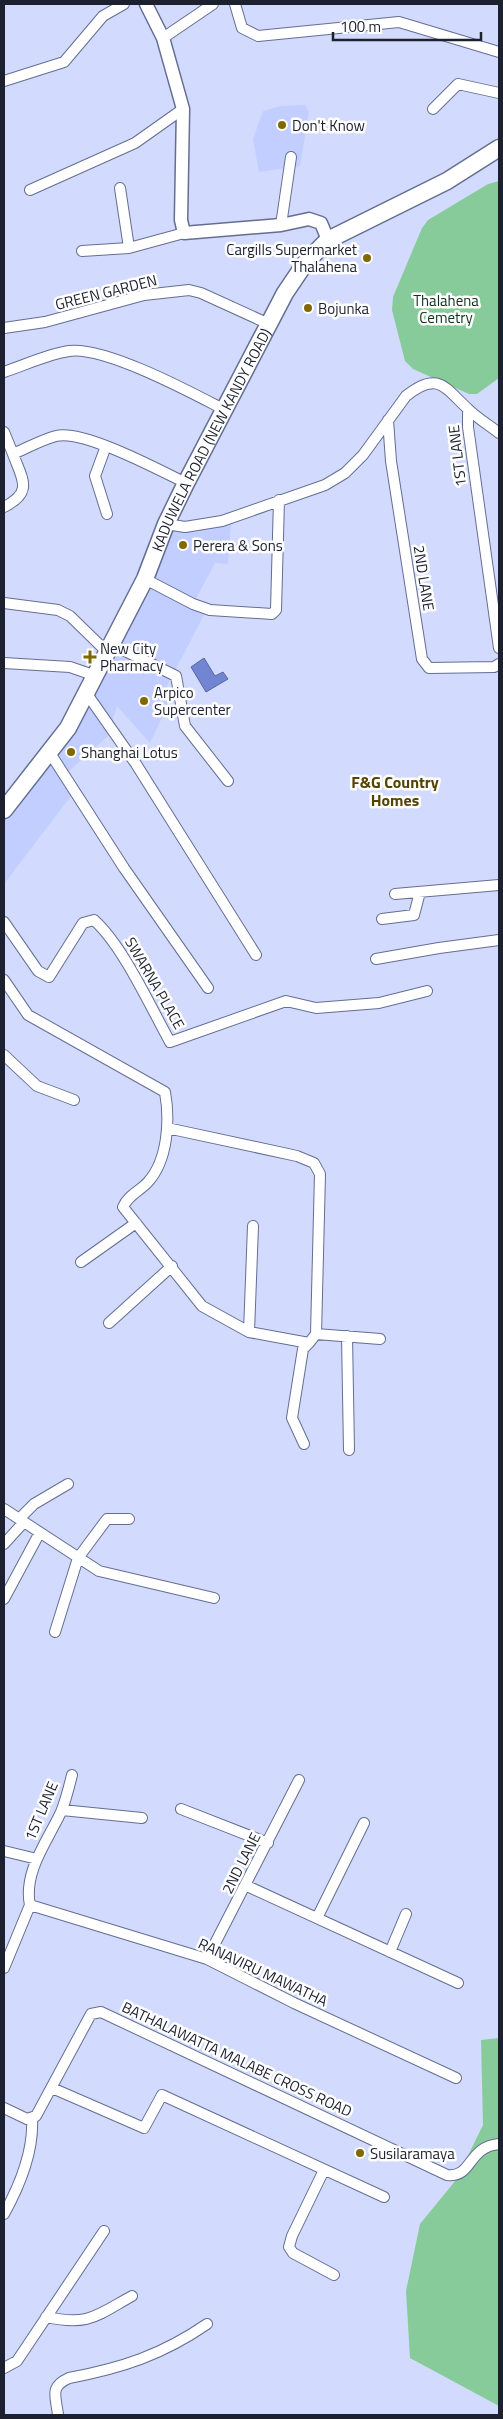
<svg xmlns="http://www.w3.org/2000/svg" width="503" height="2419" viewBox="0 0 503 2419" font-family="'Titillium Web',sans-serif">
<rect width="100%" height="100%" fill="#d2dbfd"/>
<path fill="#c1ceff" d="M305,105L309,112L300,166L259,172L253,139L263,111L281,106Z
M231,522L228,564L215,563L193,604L205,613L166,688L174,692L150,743L117,706L108,736L68,772L62,782L71,796L4,884V817L72,730L169,528Z"/>
<path fill="#87cb9a" d="M499,181V378L477,394H469L413,369L405,361L392,310L393,297L422,228L428,220L488,184Z
M499,2038V2406L410,2358L406,2291L420,2224L456,2180L483,2125L481,2040Z"/>
<path fill="#7285d2" stroke="#5867a1" d="M204,658L215,676L223,672L228,679L206,692L191,667Z"/>
<g fill="none" stroke-linecap="round" stroke-linejoin="round">
<defs>
<path id="minor" d="M235,4L242,28L258,36L399,22L499,52
M163,38L213,4
M4,81L64,62L103,16L124,4
M433,109L458,84L499,93
M120,188L129,248
M30,190L135,143L183,109
M281,225L291,157
M82,251L129,248L184,233
M4,328L45,322L144,295L189,290L201,293L269,324
M4,372C25,365 48,354 69,351C105,346 192,393 225,410
M468,409V427L499,648
M388,420L391,461L422,659L429,668L494,667L499,664
M4,432L13,454C27,448 41,440 56,436C83,429 159,470 186,483
M106,446L95,476L107,514
M4,507C34,492 22,479 13,454
M166,524L185,527L222,521L325,485L345,473L363,455L406,396C438,370 445,388 468,409C477,418 489,425 499,433
M145,579L193,604L210,610L272,614L276,610L279,500
M4,603L58,610L70,616L107,652
M111,644L176,676L185,726L228,781
M4,663L70,667L96,676
M87,694L136,764L256,955
M50,753L124,868L208,988
M395,894L499,885
M382,919L414,915L420,892
M4,922L38,971L49,977L83,923L94,920C123,946 150,1006 170,1042L286,1001L316,1008L379,1003L427,991
M376,959L439,948L499,940
M4,980L28,1015L165,1092C170,1120 168,1160 148,1182C140,1191 128,1195 123,1207L202,1306L249,1332L309,1343L316,1334L380,1339
M4,1055L37,1086L74,1100
M167,1128L297,1156L314,1163L320,1174L316,1334
M81,1262L136,1223
M109,1323L172,1266
M249,1332L253,1226
M347,1336L349,1450
M304,1444L292,1418L303,1349L309,1343
M4,1509L99,1571L214,1598
M19,1519L34,1504L68,1484
M4,1544L24,1522
M4,1599L39,1534
M55,1632L78,1558L107,1519H129
M181,1809L268,1843
M62,1810L142,1818
M4,1851L37,1859
M247,1886L458,1983
M30,1905C23,1872 48,1840 61,1812C66,1800 69,1787 72,1775
M317,1918L364,1823
M390,1952L406,1914
M207,1959L299,1780
M4,1968L30,1905L207,1959L294,2003L456,2078
M52,2088L144,2128L162,2095L384,2197
M4,2108L27,2119L36,2116L91,2014L101,2012L447,2175C473,2178 467,2147 499,2144
M324,2170L292,2236L289,2247L293,2253L334,2275
M4,2214C20,2185 34,2151 32,2118
M46,2317C89,2326 96,2316 132,2296
M4,2368L17,2361L104,2231
M58,2415C56,2396 49,2387 69,2378C122,2368 162,2355 207,2324"/>
<path id="tertiary" d="M146,4L163,38L183,109L181,220L184,233L281,225L309,219L321,223L328,240"/>
<g id="primary">
<path id="s1" d="M4,810L68,728L145,579L166,524L186,483L285,293L306,262L328,240L447,181L499,148"/>
</g>
</defs>
<use href="#minor" stroke="#646e93" stroke-width="12"/>
<use href="#tertiary" stroke="#646e93" stroke-width="15"/>
<use href="#primary" stroke="#646e93" stroke-width="19"/>
<use href="#minor" stroke="#fff" stroke-width="10"/>
<use href="#tertiary" stroke="#fff" stroke-width="12"/>
<use href="#primary" stroke="#fff" stroke-width="16"/>
</g>
<g fill="#806800" stroke="#fefefe" stroke-width="2">
<circle cx="282" cy="125" r="5"/>
<circle cx="367" cy="258" r="5"/>
<circle cx="308" cy="308" r="5"/>
<circle cx="183" cy="545" r="5"/>
<path d="M87.5 649.5h5v5h5v5h-5v5h-5v-5h-5v-5h5z"/>
<circle cx="144" cy="701" r="5"/>
<circle cx="71" cy="752" r="5"/>
<circle cx="360" cy="2153" r="5"/>
</g>
<g text-anchor="middle" dominant-baseline="central" stroke-width="5" stroke-linejoin="round" paint-order="stroke">
<g font-size="15" fill="#1c202f" stroke="#fefefe" text-anchor="start">
<text x="292" y="125">Don't Know</text>
<text x="357" y="249" text-anchor="end">Cargills Supermarket<tspan x="357" dy="17">Thalahena</tspan></text>
<text x="318" y="308">Bojunka</text>
<text x="193" y="545">Perera &amp; Sons</text>
<text x="100" y="648">New City<tspan x="100" dy="17">Pharmacy</tspan></text>
<text x="154" y="692">Arpico<tspan x="154" dy="17">Supercenter</tspan></text>
<text x="81" y="752">Shanghai Lotus</text>
<text x="370" y="2153">Susilaramaya</text>
</g>
<g font-size="15" fill="#1c202f" stroke="#fefefe">
<text transform="translate(106 292) rotate(-14)">GREEN GARDEN</text>
<text stroke="none"><textPath href="#s1" startOffset="426">KADUWELA ROAD (NEW KANDY ROAD)</textPath></text>
<text transform="translate(457 456) rotate(-97)">1ST LANE</text>
<text transform="translate(424 578) rotate(81)">2ND LANE</text>
<text transform="translate(155 983) rotate(60)">SWARNA PLACE</text>
<text transform="translate(41 1811) rotate(-67)">1ST LANE</text>
<text transform="translate(241 1863) rotate(-63)">2ND LANE</text>
<text transform="translate(263 1972) rotate(25)">RANAVIRU MAWATHA</text>
<text transform="translate(237 2059) rotate(25)">BATHALAWATTA MALABE CROSS ROAD</text>
</g>
<g font-size="15" fill="#0e321b" stroke="#fefefe">
<text x="446" y="300">Thalahena<tspan x="446" dy="17">Cemetry</tspan></text>
</g>
<g font-size="16" font-weight="bold" fill="#554401" stroke="#fefefe">
<text x="395" y="782">F&amp;G Country<tspan x="395" dy="18">Homes</tspan></text>
</g>
</g>
<rect width="503" height="2419" fill="none" stroke="#1c202f" stroke-width="10"/>
<path d="M333 32v8h148v-8" fill="none" stroke="#1c202f" stroke-width="2.5"/>
<text x="340" y="32" font-size="15" fill="#1c202f" stroke="#fefefe" stroke-width="4" paint-order="stroke">100 m</text>
</svg>
